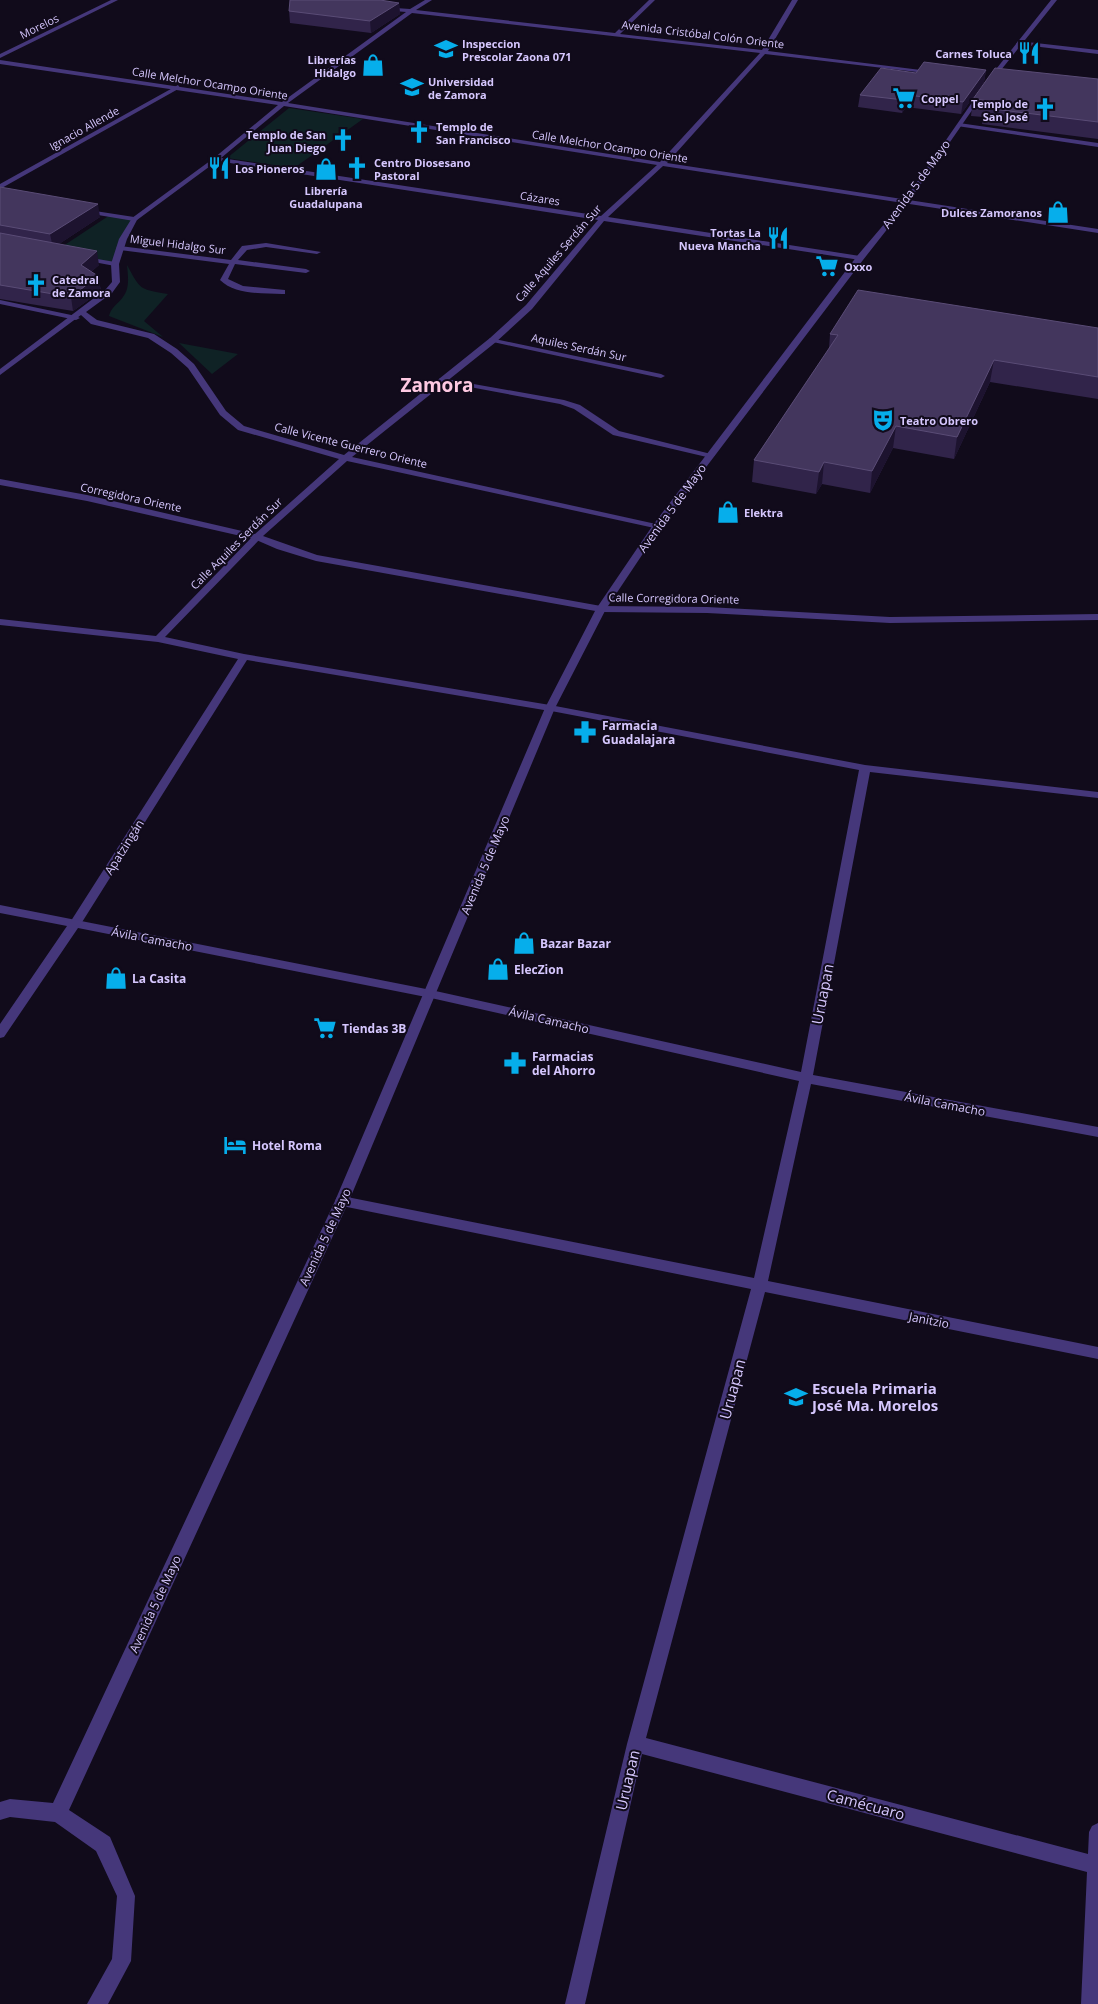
<svg xmlns="http://www.w3.org/2000/svg" width="1098" height="2004" viewBox="0 0 1098 2004" font-family="'Open Sans',sans-serif">
<rect width="100%" height="100%" fill="#110b1b"/>
<path fill="#0f2225" d="M289,108L363,119L294,168L227,158Z
M110,215L134,219L115,264L54,252Z
M127,265C141,291 140,289 168,294L144,321L163,337L109,316C111,307 118,304 123,297C130,288 128,276 127,265Z
M179,343L238,354L212,374Z"/>
<g fill="none" stroke-linecap="round" stroke-linejoin="round">
<path fill="#45377a" fill-rule="evenodd" d="M266,243L321,252L317,254L266,247L247,250L238,260L306,269L310,271L306,273L235,264L228,279L243,286L285,290V294H282C262,293 235,295 220,280L229,264L120,250L116,248L120,246L231,260L242,246Z
M490,338L661,374L665,376L661,378L493,342L489,340Z
M440,378L564,400L580,405L619,431L715,455L711,458L613,435L574,409L560,404L443,382L439,380Z"/>
<path fill="#45377a" fill-rule="evenodd" d="M178,85L180,88L0,189V184Z
M82,209L134,217L138,219L134,221L80,212L79,211Z
M80,256L115,262L119,264L115,266L83,260L79,258Z
M0,300L76,316L80,318L76,320L0,304Z
M257,534L262,537L260,539L165,637L244,654L550,705L555,708L550,711L247,660L79,927H71L69,924L238,659L158,642L0,625V619L156,636L254,535Z"/>
<path fill="#45377a" fill-rule="evenodd" d="M425,0H432L416,10L615,33L649,0H655L620,34L762,50L792,0H798L768,51L937,72L934,74L765,54L667,163L1098,229V233L663,166L608,217L860,256L864,258L860,260L604,221L532,309L496,342L352,457L656,524L661,527L659,529L347,461L263,536L317,555L601,606L707,607L890,617L1098,614V620L890,623L707,613L601,612L316,561L277,549L254,539L87,501L0,485V479L87,495L255,534L339,459L238,430L220,415L188,368L171,353L148,338L91,324L81,315L0,375V369L106,289L112,282L111,264L119,239L132,218L214,158L278,105L0,64V60L282,102L406,12L383,10L381,7L410,9ZM412,13L760,53L660,162L288,103ZM284,106L657,165L601,216L221,158ZM217,161L598,220L526,305L490,338L344,455L244,426L226,411L194,364L177,349L154,334L97,320L86,312L112,293L120,282L119,264L127,239L137,220Z
M1018,41L1098,50V54L1016,44Z
M959,123L1098,143V147L957,126Z
M550,705L865,765L1098,792V798L870,772L813,1075L1098,1127V1137L811,1084L768,1281L1098,1347V1359L765,1292L646,1738L1088,1854L1089,1832L1092,1826L1098,1823V2004H1081L1087,1872L642,1754L585,2004H565L627,1744L751,1289L342,1206L337,1205L335,1201L337,1197L342,1196L754,1278L799,1081L431,998L78,928L4,1037L0,1038V1024L67,926L0,913V905L431,990L801,1072L859,770L546,710L545,708Z"/>
<path fill="#45377a" fill-rule="evenodd" d="M111,0H118L0,58V54Z
M1051,0H1057L993,80L907,204L863,260L660,528L606,609L555,708L349,1201L69,1810L110,1837L135,1896L131,1961L108,2004H87L112,1959L117,1896L96,1851L55,1822L10,1817L0,1820V1802L10,1799L53,1803L335,1201L545,708L596,609L653,525L857,256L903,202L989,78Z"/>
</g>
<path fill="#31244a" d="M399,3L400,14L371,33L290,23L289,11Z
M986,70L984,82L961,114L906,107L902,113L858,107L860,95L916,73Z
M1098,79V139L982,124L983,117L971,116L973,99Z
M0,187L100,217L59,244L99,265L91,272L98,276L101,291L73,311L0,299Z
M1098,328V399L990,382L954,459L893,448L870,493L822,484L816,494L752,482L754,460L829,349L830,334Z"/>
<path fill="#1d132f" d="M399,3L400,14L371,33L370,21Z
M986,70L984,82L961,114L963,102Z
M908,95L906,107L902,113L904,100Z
M98,204L100,217L53,248L50,234Z
M97,251L99,265L83,279L81,265Z
M98,276L101,291L73,311L71,297Z
M994,360L990,382L954,459L957,437Z
M896,426L893,448L870,493L872,471Z
M824,462L822,484L816,494L819,472Z"/>
<path fill="#43365d" stroke="#5a4c76" d="M290,0H380L399,3L370,21L289,11Z
M924,62L986,70L963,102L908,95L904,100L860,95L881,68L916,73Z
M995,68L1098,79V122L985,108L989,101L973,99Z
M0,187L98,204L50,234L0,225Z
M0,233L97,251L81,265L98,276L71,297L0,285Z
M858,290L1098,328V377L994,360L957,437L896,426L872,471L824,462L819,472L754,460L838,335L830,334Z"/>
<defs>
<symbol id="school-bare" viewBox="-9 -9 18 18"><path d="M0-5L7-2L0 1L-7-2ZM-4 1L0 2.5L4 1V4Q0 6-4 4Z" fill="#06aeeb" stroke="#110b1b" stroke-width="2.5" paint-order="stroke"/></symbol>
<symbol id="restaurant-bare" viewBox="-9 -9 18 18"><path d="M-5-6h1v4h1v-4h1v4h1v-4h1v5L-1.5 .5V6h-2V.5L-5-1ZM5-6V6H3V1.5H1.5Q1.5-4 5-6Z" fill="#06aeeb" stroke="#110b1b" stroke-width="2.5" paint-order="stroke"/></symbol>
<symbol id="shop-bare" viewBox="-9 -9 18 18"><path d="M-5-2.5h2.3a2.7 3.5 0 0 1 5.4 0H5L5.5 6h-11ZM-1.5-2.5h3a1.5 2.3 0 0 0-3 0Z" fill="#06aeeb" stroke="#110b1b" stroke-width="2.5" paint-order="stroke"/></symbol>
<symbol id="university-bare" viewBox="-9 -9 18 18"><path d="M0-5L7-2L0 1L-7-2ZM-4 1L0 2.5L4 1V4Q0 6-4 4Z" fill="#06aeeb" stroke="#110b1b" stroke-width="2.5" paint-order="stroke"/></symbol>
<symbol id="supermarket-bare" viewBox="-9 -9 18 18"><path d="M-6-5.5h2.5l.6 2H6L4.5 2H-2.5L-4.4-4H-6ZM-1.5 3.2a1.3 1.3 0 1 0 .1 0ZM3 3.2a1.3 1.3 0 1 0 .1 0Z" fill="#06aeeb" stroke="#110b1b" stroke-width="2.5" paint-order="stroke"/></symbol>
<symbol id="church-bare" viewBox="-9 -9 18 18"><path d="M-1.2-6h2.4v3.5h3.3v2.4h-3.3V6h-2.4V-.1h-3.3v-2.4h3.3Z" fill="#06aeeb" stroke="#110b1b" stroke-width="2.5" paint-order="stroke"/></symbol>
<symbol id="theatre-bare" viewBox="-9 -9 18 18"><path d="M-5-5.5Q0-4 5-5.5V0Q5 5 0 6Q-5 5-5 0ZM-3.3-2.5H-1v1.5H-3.3ZM1-2.5H3.3v1.5H1ZM-2.8 1Q0 5.5 2.8 1Z" fill="#06aeeb" stroke="#110b1b" stroke-width="2.5" paint-order="stroke"/></symbol>
<symbol id="pharmacy-bare" viewBox="-9 -9 18 18"><path d="M-2-6h4v4h4v4h-4v4h-4v-4h-4v-4h4Z" fill="#06aeeb" stroke="#110b1b" stroke-width="2.5" paint-order="stroke"/></symbol>
<symbol id="hotel-bare" viewBox="-9 -9 18 18"><path d="M-6-4.5h1.5V1H6V5H4.5V3h-9V5H-6ZM-4 0a1.8 1.8 0 1 1 3.6 0ZM.5 0V-2.5h3Q6-2.5 6 0Z" fill="#06aeeb" stroke="#110b1b" stroke-width="2.5" paint-order="stroke"/></symbol>
</defs>
<g fill-rule="evenodd">
<use href="#school-bare" x="430" y="33" width="32" height="32"/>
<use href="#restaurant-bare" x="1013" y="37" width="32" height="32"/>
<use href="#shop-bare" x="357" y="49" width="32" height="32"/>
<use href="#university-bare" x="396" y="71" width="32" height="32"/>
<use href="#supermarket-bare" x="888" y="82" width="32" height="32"/>
<use href="#church-bare" x="1029" y="93" width="32" height="32"/>
<use href="#church-bare" x="403" y="116" width="32" height="32"/>
<use href="#church-bare" x="327" y="124" width="32" height="32"/>
<use href="#restaurant-bare" x="203" y="152" width="32" height="32"/>
<use href="#church-bare" x="341" y="152" width="32" height="32"/>
<use href="#shop-bare" x="310" y="153" width="32" height="32"/>
<use href="#shop-bare" x="1042" y="196" width="32" height="32"/>
<use href="#restaurant-bare" x="762" y="222" width="32" height="32"/>
<use href="#supermarket-bare" x="811" y="250" width="32" height="32"/>
<use href="#church-bare" x="20" y="269" width="32" height="32"/>
<use href="#theatre-bare" x="867" y="404" width="32" height="32"/>
<use href="#shop-bare" x="712" y="496" width="32" height="32"/>
<use href="#pharmacy-bare" x="569" y="716" width="32" height="32"/>
<use href="#shop-bare" x="508" y="927" width="32" height="32"/>
<use href="#shop-bare" x="482" y="953" width="32" height="32"/>
<use href="#shop-bare" x="100" y="962" width="32" height="32"/>
<use href="#supermarket-bare" x="309" y="1012" width="32" height="32"/>
<use href="#pharmacy-bare" x="499" y="1047" width="32" height="32"/>
<use href="#hotel-bare" x="219" y="1129" width="32" height="32"/>
<use href="#school-bare" x="780" y="1381" width="32" height="32"/>
</g>
<g text-anchor="middle" dominant-baseline="central" stroke-width="4" stroke-linejoin="round" paint-order="stroke">
<g font-size="11" fill="#d6c7fe" stroke="#110b1b">
<text transform="translate(39 26) rotate(-26)">Morelos</text>
<text transform="translate(703 34) rotate(7)">Avenida Cristóbal Colón Oriente</text>
<text transform="translate(210 83) rotate(9)">Calle Melchor Ocampo Oriente</text>
<text transform="translate(84 128) rotate(-29)">Ignacio Allende</text>
<text transform="translate(610 146) rotate(9)">Calle Melchor Ocampo Oriente</text>
<text transform="translate(540 198) rotate(9)">Cázares</text>
<text transform="translate(178 244) rotate(7)">Miguel Hidalgo Sur</text>
<text transform="translate(558 253) rotate(-49)">Calle Aquiles Serdán Sur</text>
<text transform="translate(579 347) rotate(12)">Aquiles Serdán Sur</text>
<text transform="translate(351 445) rotate(14)">Calle Vicente Guerrero Oriente</text>
<text transform="translate(131 497) rotate(12)">Corregidora Oriente</text>
<text transform="translate(236 543) rotate(-45)">Calle Aquiles Serdán Sur</text>
<text transform="translate(674 598) rotate(1)">Calle Corregidora Oriente</text>
</g>
<g font-size="11" font-weight="bold" fill="#d6c7fe" stroke="#110b1b" text-anchor="start">
<text x="462" y="43">Inspeccion<tspan x="462" dy="13">Prescolar Zaona 071</tspan></text>
<text x="1012" y="53" text-anchor="end">Carnes Toluca</text>
<text x="356" y="59" text-anchor="end">Librerías<tspan x="356" dy="13">Hidalgo</tspan></text>
<text x="428" y="81">Universidad<tspan x="428" dy="13">de Zamora</tspan></text>
<text x="921" y="98">Coppel</text>
<text x="1028" y="103" text-anchor="end">Templo de<tspan x="1028" dy="13">San José</tspan></text>
<text x="436" y="126">Templo de<tspan x="436" dy="13">San Francisco</tspan></text>
<text x="326" y="134" text-anchor="end">Templo de San<tspan x="326" dy="13">Juan Diego</tspan></text>
<text x="374" y="162">Centro Diosesano<tspan x="374" dy="13">Pastoral</tspan></text>
<text x="235" y="168">Los Pioneros</text>
<text x="326" y="190" text-anchor="middle">Librería<tspan x="326" dy="13">Guadalupana</tspan></text>
<text x="1042" y="212" text-anchor="end">Dulces Zamoranos</text>
<text x="761" y="232" text-anchor="end">Tortas La<tspan x="761" dy="13">Nueva Mancha</tspan></text>
<text x="844" y="266">Oxxo</text>
<text x="52" y="279">Catedral<tspan x="52" dy="13">de Zamora</tspan></text>
<text x="900" y="420">Teatro Obrero</text>
<text x="744" y="512">Elektra</text>
</g>
<g font-size="12" fill="#d6c7fe" stroke="#110b1b">
<text transform="translate(916 184) rotate(-54)">Avenida 5 de Mayo</text>
<text transform="translate(672 508) rotate(-54)">Avenida 5 de Mayo</text>
<text transform="translate(124 847) rotate(-58)">Apatzingán</text>
<text transform="translate(485 865) rotate(-67)">Avenida 5 de Mayo</text>
<text transform="translate(152 939) rotate(11)">Ávila Camacho</text>
<text transform="translate(549 1020) rotate(13)">Ávila Camacho</text>
<text transform="translate(945 1104) rotate(11)">Ávila Camacho</text>
<text transform="translate(325 1237) rotate(-65)">Avenida 5 de Mayo</text>
<text transform="translate(929 1320) rotate(11)">Janitzio</text>
<text transform="translate(155 1604) rotate(-65)">Avenida 5 de Mayo</text>
</g>
<g font-size="12" font-weight="bold" fill="#d6c7fe" stroke="#110b1b" text-anchor="start">
<text x="602" y="725">Farmacia<tspan x="602" dy="14">Guadalajara</tspan></text>
<text x="540" y="943">Bazar Bazar</text>
<text x="514" y="969">ElecZion</text>
<text x="132" y="978">La Casita</text>
<text x="342" y="1028">Tiendas 3B</text>
<text x="532" y="1056">Farmacias<tspan x="532" dy="14">del Ahorro</tspan></text>
<text x="252" y="1145">Hotel Roma</text>
</g>
<g font-size="15" fill="#d6c7fe" stroke="#110b1b">
<text transform="translate(822 994) rotate(-79)">Uruapan</text>
<text transform="translate(732 1389) rotate(-75)">Uruapan</text>
<text transform="translate(627 1780) rotate(-77)">Uruapan</text>
<text transform="translate(866 1804) rotate(15)">Camécuaro</text>
</g>
<g font-size="15" font-weight="bold" fill="#d6c7fe" stroke="#110b1b" text-anchor="start">
<text x="812" y="1388">Escuela Primaria<tspan x="812" dy="17">José Ma. Morelos</tspan></text>
</g>
<g font-size="19" font-weight="bold" fill="#fec9e2" stroke="#110b1b">
<text x="437" y="385">Zamora</text>
</g>
</g>
</svg>
